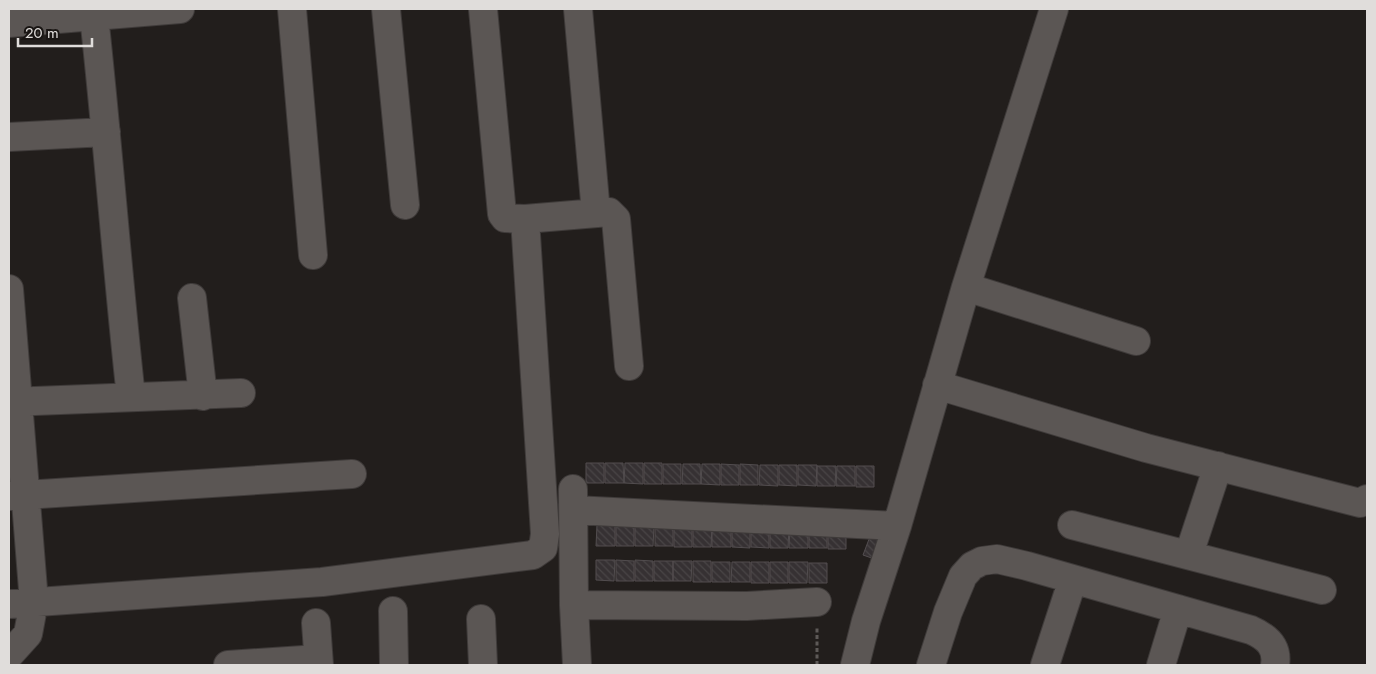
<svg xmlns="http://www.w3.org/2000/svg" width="1376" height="674" viewBox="0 0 1376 674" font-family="Jost,sans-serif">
<defs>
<pattern id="building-back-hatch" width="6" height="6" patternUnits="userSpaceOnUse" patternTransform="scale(1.25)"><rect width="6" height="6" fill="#363133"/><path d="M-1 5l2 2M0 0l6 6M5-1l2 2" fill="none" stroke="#494546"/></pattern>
</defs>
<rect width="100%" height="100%" fill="#221e1c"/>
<path fill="url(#building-back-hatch)" stroke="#524d4f" d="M586,463H604V483H586Z
M605,463H623L624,483H605Z
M625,463H643V484L624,483Z
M644,463H662V484H644Z
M663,464H681V484H663Z
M683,464H700L701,484H682Z
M702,464H720V485L701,484Z
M721,464L739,465V485H721Z
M740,464L758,465V485H740Z
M760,465H778V486L759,485Z
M779,465H797V486L779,485Z
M798,465H817L816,486L798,485Z
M817,466H836L835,486H817Z
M837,466H855V486H836Z
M856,466H874V487H856Z
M597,525H615V546H596Z
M616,525L634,526V546H616Z
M635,526H654L653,546H635Z
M655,526H673V546H655Z
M674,526H692V547H674Z
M693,526L712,527L711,547H693Z
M712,526L731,527V547H712Z
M874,526L893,533L883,562L863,555Z
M732,527H750V548L732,547Z
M751,527H769V548L751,547Z
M770,528H789L788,548H770Z
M790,528H808V548H789Z
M809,528H827V548H809Z
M828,528H846V549H828Z
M596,560H615L614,581L596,580Z
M616,560L634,561V581H616Z
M635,560L653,561V581H635Z
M654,561H673V581H654Z
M673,561H692L691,581H673Z
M693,561H711V582H693Z
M712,562H730V582H712Z
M732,562H750V582H731Z
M751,562H769V583H751Z
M770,562H788V583H770Z
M789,562H808L807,583H789Z
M809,563H827V583H809Z"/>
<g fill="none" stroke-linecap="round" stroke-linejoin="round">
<defs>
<path id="minor" d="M292,9L313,255
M386,9L405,205
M483,9L502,214L505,218L525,219L609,212L616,219L629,366
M578,9L596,213
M94,16C108,143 117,270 131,397
M9,23L180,9
M9,137L106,132
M966,287L1136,341
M9,289L34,602L28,634L9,655
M192,298L203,396
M937,385L1146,448L1360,503L1367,499
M9,402L241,393
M573,489L574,605L577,665
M9,496L352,474
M574,510L897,526
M1072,525L1322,590
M1189,554L1218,466
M9,604L322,582L533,555L543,548L545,534L525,219
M574,605L747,606L817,602
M393,611L394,665
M481,619L483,665
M316,623L319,665
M228,665L318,659
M855,665L866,621L897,526L966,287L1054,9
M931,665L948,612L963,576L972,566L982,561L997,559L1027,566L1251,630C1267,637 1278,647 1275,665
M1045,665L1073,579
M1161,665L1178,609"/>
</defs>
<use href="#minor" stroke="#3f3b3a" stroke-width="30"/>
<path stroke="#5d5957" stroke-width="3" stroke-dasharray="4 2.5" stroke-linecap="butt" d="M817,665V628"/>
<use href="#minor" stroke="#5b5654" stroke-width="28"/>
</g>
<rect width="1376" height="674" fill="none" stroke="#e0dddb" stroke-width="20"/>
<path d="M18 38v8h74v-8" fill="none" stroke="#e0dddb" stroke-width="2.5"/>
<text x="25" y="38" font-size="15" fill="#e0dddb" stroke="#191513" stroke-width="4" paint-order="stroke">20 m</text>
</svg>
